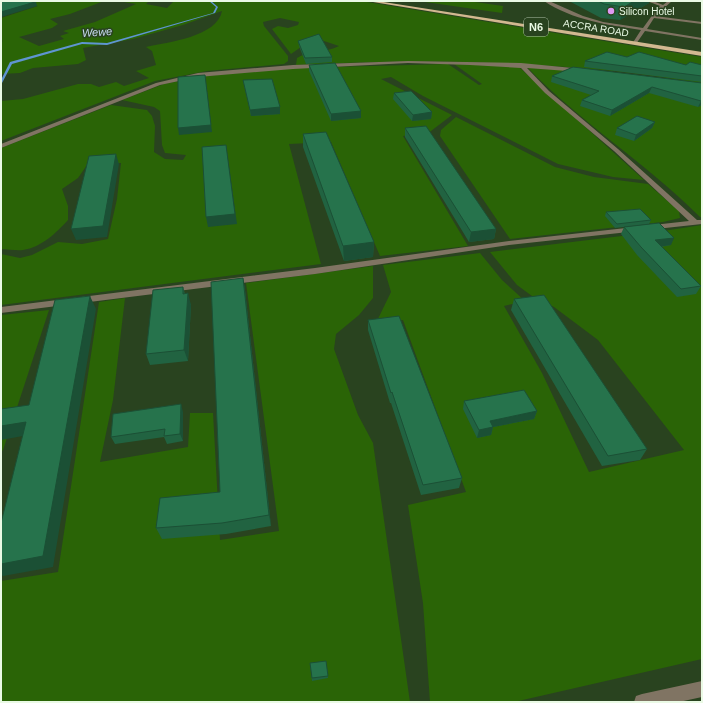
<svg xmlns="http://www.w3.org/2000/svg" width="703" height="703" viewBox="0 0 703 703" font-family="Helvetica,sans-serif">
<rect width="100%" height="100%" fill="#29431f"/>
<path fill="#2a6406" d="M32,1H104L70,14L50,19L58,24L52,28L19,37L39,46L64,39L60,36L69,33L63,31L95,22L136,4L118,1H145L148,2L146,4L167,8L174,1H361L702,57V84C657,75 612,70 567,67C476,60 387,60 296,65L297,58C307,51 326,53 339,46L318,39L301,47L291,54L272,29L278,26L288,28L298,25L299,22L280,18L263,22L264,26L288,56V61L284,64L207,71L155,81L1,141V101L23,99L78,84H91L99,87L116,82L124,86L149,78L136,71L156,65L152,51L146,47C168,42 217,37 222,11L183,25L133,39L83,48L86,60L78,64L33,68L20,73L1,74V42L3,41L1,40V18L38,6L27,3Z
M418,1H468L503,6L502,13Z
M448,64L479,85L482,84L454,64L519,67L644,180L613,177L558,164L423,96L391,77L381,79L452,115L427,134L403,136L468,246L380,256L331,142L289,144L321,264L1,305V254L20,258L32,255L58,242L82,244L108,239L117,199L121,163L87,165L78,178L62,189L68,206V220C56,233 42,247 23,250C17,251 8,249 1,249V148L111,105L147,110L152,116L155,126L154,152L165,159L183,160L186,155L165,153L162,145L160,111L154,107L122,100L164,84L206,76L295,68Z
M527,67L586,71L702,87V217H700C646,163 580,122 527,67Z
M456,117L555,167L594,177L648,184L679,211L680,218L663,222L510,239L440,136L441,130Z
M702,225V659L514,702H430L423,603L408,505L466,492L403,320L375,325L391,292L383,265L480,253L502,280L525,301L504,306L542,373L589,472L684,450L598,340L554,307L532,296L517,285L490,252L663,231Z
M373,266V298L359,315L336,334L334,349L358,415L373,443L410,702H1V581L58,572L99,302L125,298L113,400L100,462L188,447L190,413H213L220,540L279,531L246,283Z
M49,310L3,450L1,452V315Z"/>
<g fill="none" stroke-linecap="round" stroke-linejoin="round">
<path fill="#5f95d2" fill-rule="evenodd" d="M209,1H211L218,7L215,13L107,45L82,44L12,64L2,83L1,84V80L10,62L82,42L107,43L213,13L216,7Z"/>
<path fill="#807463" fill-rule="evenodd" d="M544,1H549L583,16L603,22L643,28L656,10L660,6L647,1H653L663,5L668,1H672L655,16L702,22V24L654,18L647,29L702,38V40L645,31L636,44H632L641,30C608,25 572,20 544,1Z
M408,61L521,63L583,69L581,72L527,68L549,91L618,149L697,220H702V224L509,245L315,274L1,313V307L315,268L509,241L689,221L614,151L545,93L521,68L470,65L408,63L293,69L198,77L160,85L1,148V144L156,83L198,73L293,65Z
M702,681V697L679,702H634L636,696L642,694Z"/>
<path fill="#d2b890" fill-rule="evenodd" d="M367,1H377L702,52V56Z"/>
</g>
<path fill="#216341" d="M569,1H649V3L620,20L601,18Z
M298,41L332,57V62L306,64L299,46Z
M627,57L686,65H702V82L584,67L585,61Z
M309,65L361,118L331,121L309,71Z
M552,76L702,83V105L698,107L649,93L610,116L580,106L582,100L591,95L551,82Z
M243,80L280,114L251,116Z
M394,93L432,112L431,119L412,121L393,99Z
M655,122L652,128L634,141L615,135L617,128Z
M405,128L496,229L494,239L469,242L405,137Z
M303,134L374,242L373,257L344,261L303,147Z
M606,212L651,220L649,224L615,228L605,216Z
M624,227L671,245L661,247L701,286L696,294L677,297L637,255L621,234Z
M243,278L245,290L271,526L226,534L162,539L156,528L220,492Z
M183,287L185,294L191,305L188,361L150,365L146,354Z
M514,299L647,449L640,460L602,466L511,310Z
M368,320L462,478L459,488L421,495L391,403H390L368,330Z
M464,401L537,411L534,419L493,427L491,435L477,438L463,409Z
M183,412V441L167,444L164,437L115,444L111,437Z
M326,661L328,678L312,681L310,663Z"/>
<path fill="#1b5035" d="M29,1H38L36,2L37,6L1,17V12Z
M634,1H649V3L620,20L624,7Z
M205,75L212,132L179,135L178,128Z
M652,87L649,93L610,116L612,110Z
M702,100V105L698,107L701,101Z
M280,107V114L251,116L250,110Z
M361,111V118L331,121V114Z
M432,112L431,119L412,121L413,115Z
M655,122L652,128L634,141L636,135Z
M226,145L237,224L208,227L206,217Z
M116,154L119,164L107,237L76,240L71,229Z
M496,229L494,239L469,242L471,232Z
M674,238L671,245L651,248L655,240Z
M374,242L373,257L344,261L343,246Z
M243,278L245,290L271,526L269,515Z
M188,293L191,305L188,361L184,350Z
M90,296L96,309L53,567L3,576L1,575V564Z
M181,404L183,412V441L180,434Z
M537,411L534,419L488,428L490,421Z
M26,422L34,434L1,440V426Z
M493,427L491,435L477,438L479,430Z"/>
<path fill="#26734c" stroke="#1b5035" d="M1,1H33L35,2L1,12Z
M598,1H634L624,7L604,4Z
M319,34L332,57L305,58L298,41Z
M607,52L627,57L639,52L686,65L690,62L702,65V76L585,61Z
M335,63L361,111L331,114L309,65Z
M573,67L702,83V100L701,101L652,87L612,110L582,100L599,91L552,76Z
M205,75L211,125L178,128V77Z
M272,79L280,107L250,110L243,80Z
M411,91L432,112L413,115L394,93Z
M637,116L655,122L636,135L617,128Z
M426,126L496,229L471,232L405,128Z
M326,132L374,242L343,246L303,134Z
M226,145L235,214L206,217L202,147Z
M116,154L103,226L71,229L89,156Z
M640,209L651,220L617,224L606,212Z
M659,223L674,238L655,240L701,286L681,289L641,247L624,227Z
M243,278L269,515L222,523L156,528L160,498L220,492L211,282Z
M183,287V294L188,293L184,350L146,354L153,290Z
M544,295L647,449L608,456L514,299Z
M90,296L43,556L1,564V523L26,422L1,426V409L29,405L55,300Z
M399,316L462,478L423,485L392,392L391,393L368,320Z
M524,390L537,411L490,421L493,427L479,430L464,401Z
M181,404L180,434L164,436L165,429L111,437L113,414Z
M326,661L328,676L312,678L310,663Z"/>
<circle fill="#dd99f3" stroke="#29431f" stroke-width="1.5" cx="611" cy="11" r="4"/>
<g text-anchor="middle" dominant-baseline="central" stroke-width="3" stroke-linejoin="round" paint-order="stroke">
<g font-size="10" fill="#eafae5" stroke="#29431f" text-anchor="start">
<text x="619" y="11">Silicon Hotel</text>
</g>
<g font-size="10" fill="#eafae5" stroke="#29431f">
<text transform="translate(596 28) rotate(9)">ACCRA ROAD</text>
</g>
<rect fill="#29431f" stroke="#b0c3aa" stroke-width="1" x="524" y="18" width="24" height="18" rx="3"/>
<g font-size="11" font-weight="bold" fill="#eafae5">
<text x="536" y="27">N6</text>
</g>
<g font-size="11" font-style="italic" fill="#c8daf2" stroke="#29431f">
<text transform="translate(97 32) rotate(-4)">Wewe</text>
</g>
</g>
<rect width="703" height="703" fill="none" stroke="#eafae5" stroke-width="4"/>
</svg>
